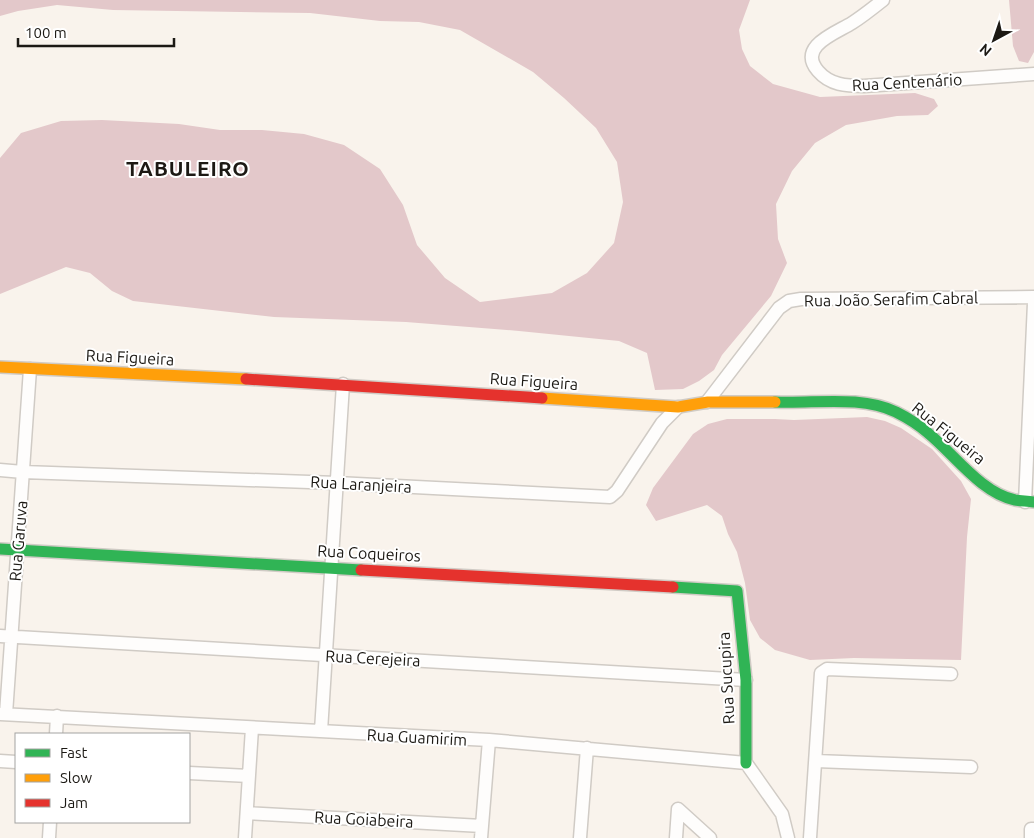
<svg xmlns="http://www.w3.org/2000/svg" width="1034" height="838" viewBox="0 0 1034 838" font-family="Ubuntu,sans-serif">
<rect width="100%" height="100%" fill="#f9f3ec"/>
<path fill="#e3c8ca" d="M0,0H750L739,30L742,49L750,66L773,84L820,97L915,93L934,99L938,106L928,115L897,116L846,125L815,143L792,171L776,204L778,239L787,263L771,296L722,355L714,370L699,381L683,389L655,390L647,353L619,341L519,331L406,322L274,317L133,301L112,291L90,273L66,267L0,294V158L21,133L61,121L102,120L179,124L220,130H262L304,134L344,145L380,169L403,205L417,245L445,278L480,302L552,293L587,273L614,243L623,202L617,162L596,128L564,98L533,72L460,30L419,22L380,21L310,13L113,10L57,5L18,11L0,16Z
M1009,0H1034V52L1028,63L1019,61L1013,46Z
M867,417L885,421L901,428L932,449L961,481L971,499L967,537L961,660L854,658L810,660L775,650L760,638L750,620L745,583L737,552L728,534L722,516L707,505L656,521L646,505L653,488L693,434L708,424L727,419H775L794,420Z"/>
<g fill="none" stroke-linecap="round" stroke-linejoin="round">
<defs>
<path id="street" d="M883,0C873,8 863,16 852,23C836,33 797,46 818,71C830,85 846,86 864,86L1034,74
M707,402L779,308L789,301L801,299L1034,297
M0,470L23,472L337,483L610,497L617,491L662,423L678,407
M1025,502L1034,303
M0,636L746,680
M0,714L489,740L746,763L782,814L788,838
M6,714L30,369
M321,731L343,384
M56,734L57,716
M0,761L16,762
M816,761L971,767
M189,773L249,776
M678,809L710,838
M247,813L482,826
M49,838L50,822
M245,838L252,728
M481,838L489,740
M580,838L587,748
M676,838L678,809
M810,838L821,673L827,669L951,674
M1031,838V829H1034"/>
<path id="fast" d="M775,402C814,404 860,395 896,412C908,418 918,424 928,433C954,454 981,493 1015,500C1021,501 1028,501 1034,502
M0,549L361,570
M673,587L737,591L746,680V763"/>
<path id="slow" d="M0,367L246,379
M542,398L678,407L708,402H775"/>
<path id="jam" d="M246,379L542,398
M361,570L673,587"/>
</defs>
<use href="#street" stroke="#d0cbc5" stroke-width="15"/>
<use href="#fast" stroke="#d0cbc5" stroke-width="14"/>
<use href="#slow" stroke="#d0cbc5" stroke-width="14"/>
<use href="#jam" stroke="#d0cbc5" stroke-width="14"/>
<use href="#street" stroke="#fefdfc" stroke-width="12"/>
<use href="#fast" stroke="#30b455" stroke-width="11"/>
<use href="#slow" stroke="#ff9f0a" stroke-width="11"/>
<use href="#jam" stroke="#e5322d" stroke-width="11"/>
</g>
<g text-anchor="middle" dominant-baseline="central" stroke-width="4" stroke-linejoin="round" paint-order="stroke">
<g font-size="16" fill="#1c1914" stroke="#fff">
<text transform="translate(907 82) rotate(-3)">Rua Centenário</text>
<text transform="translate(891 299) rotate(-1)">Rua João Serafim Cabral</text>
<text transform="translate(130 357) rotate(3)">Rua Figueira</text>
<text transform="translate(534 381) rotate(4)">Rua Figueira</text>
<text transform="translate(949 433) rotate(39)">Rua Figueira</text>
<text transform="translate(361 484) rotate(3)">Rua Laranjeira</text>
<text transform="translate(18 541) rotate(-85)">Rua Garuva</text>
<text transform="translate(369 553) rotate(3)">Rua Coqueiros</text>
<text transform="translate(373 658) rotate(3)">Rua Cerejeira</text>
<text transform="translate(726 678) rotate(-93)">Rua Sucupira</text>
<text transform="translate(417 737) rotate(3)">Rua Guamirim</text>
<text transform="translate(364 819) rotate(3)">Rua Goiabeira</text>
</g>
<g font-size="21" font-weight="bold" letter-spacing="1" fill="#1c1914" stroke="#fff">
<text x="188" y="168">TABULEIRO</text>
</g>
</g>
<rect x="15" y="733" width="175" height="90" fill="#ffffff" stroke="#a4a3a1"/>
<rect x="25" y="749" width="25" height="8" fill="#30b455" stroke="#a4a3a1"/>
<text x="60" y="758" font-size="15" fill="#1c1914">Fast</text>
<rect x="25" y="774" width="25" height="8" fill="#ff9f0a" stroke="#a4a3a1"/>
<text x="60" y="783" font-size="15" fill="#1c1914">Slow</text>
<rect x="25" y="799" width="25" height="8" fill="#e5322d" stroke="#a4a3a1"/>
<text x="60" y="808" font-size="15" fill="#1c1914">Jam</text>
<g transform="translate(994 40) rotate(220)" stroke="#ffffff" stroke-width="4" paint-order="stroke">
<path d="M0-4L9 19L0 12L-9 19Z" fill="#1c1914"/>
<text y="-8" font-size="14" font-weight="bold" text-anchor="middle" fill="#1c1914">N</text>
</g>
<path d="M18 38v8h156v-8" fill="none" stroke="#1c1914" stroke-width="2.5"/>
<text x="25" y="38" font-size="15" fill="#1c1914" stroke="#ffffff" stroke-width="4" paint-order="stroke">100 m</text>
</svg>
